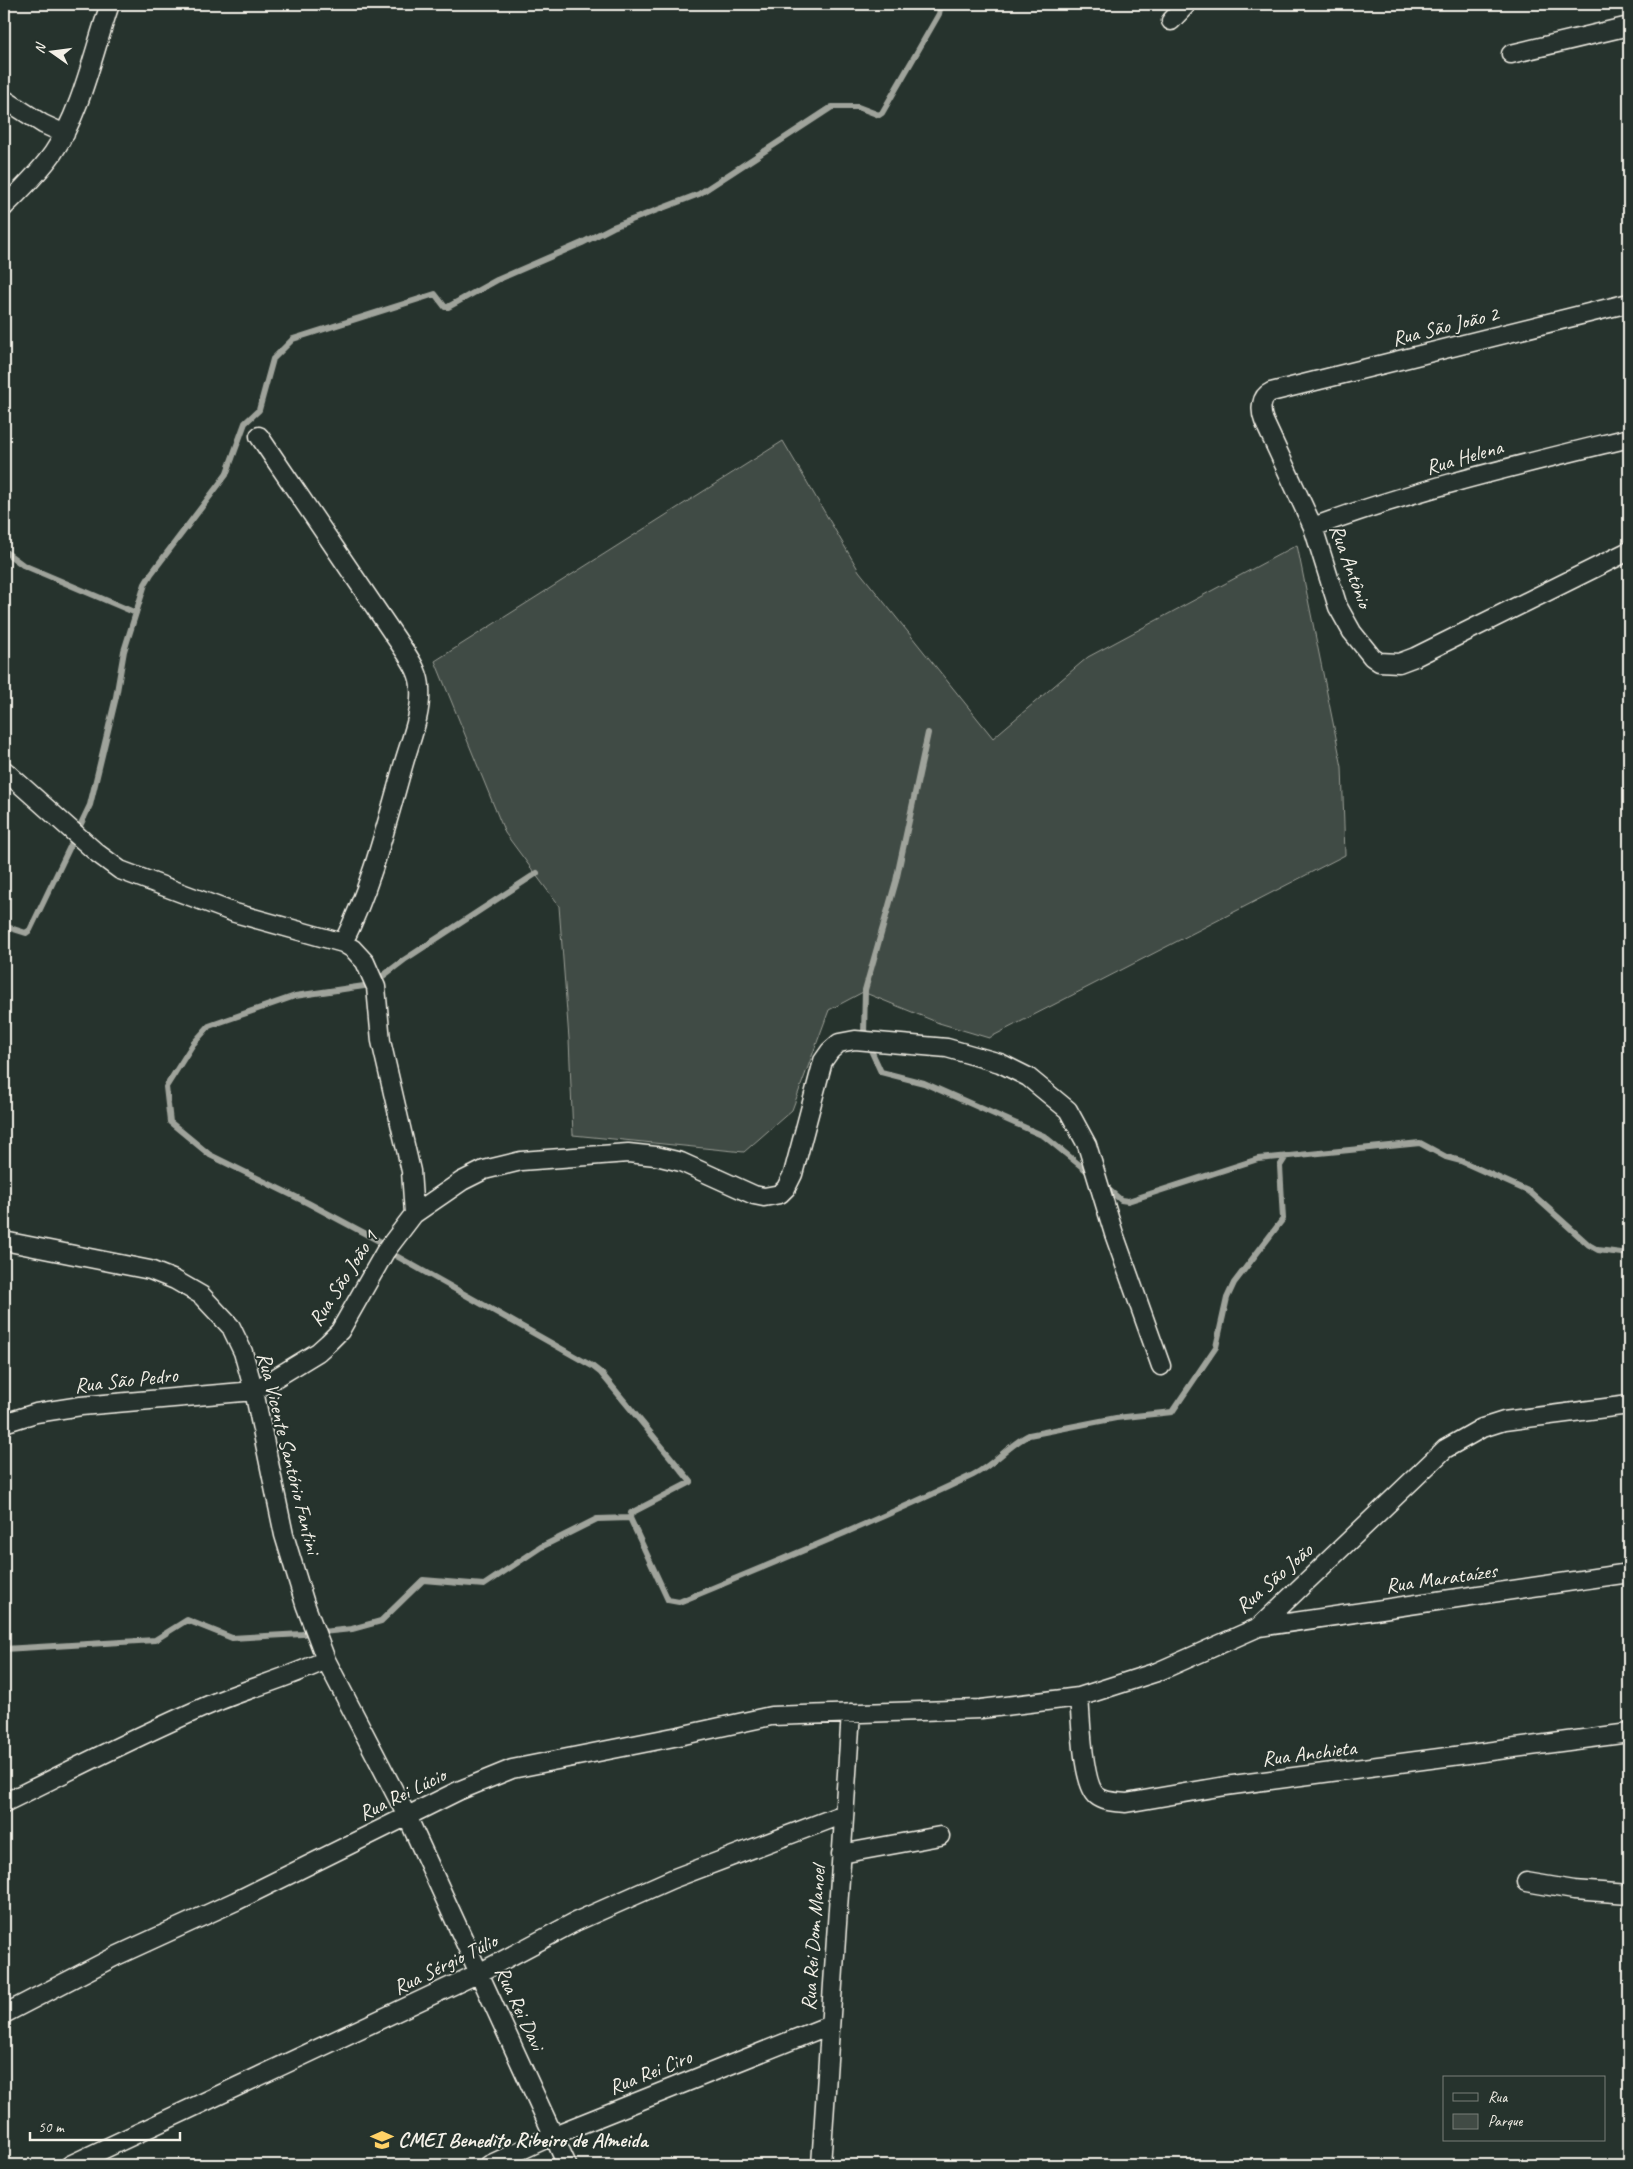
<svg xmlns="http://www.w3.org/2000/svg" width="1633" height="2169" viewBox="0 0 1633 2169" font-family="Caveat,sans-serif">
<rect width="100%" height="100%" fill="#26332d"/>
<filter id="ink" filterUnits="userSpaceOnUse"><feTurbulence type="fractalNoise" baseFrequency=".02" numOctaves="2"/><feDisplacementMap in="SourceGraphic" scale="10" xChannelSelector="R" yChannelSelector="G"/><feConvolveMatrix kernelMatrix="1 2 1 2 8 2 1 2 1" color-interpolation-filters="sRGB"/></filter>
<g filter="url(#ink)">
<path fill="#414b45" stroke="#9a9e96" d="M783,441L859,571L993,738L1088,657L1297,545L1342,767L1345,855L989,1038L939,1023L863,992L829,1010L792,1110L744,1152L573,1135L569,1039L559,906L505,833L435,661Z"/>
<g fill="none" stroke-linecap="round" stroke-linejoin="round">
<path stroke="#9fa39b" stroke-width="6" d="M4,551L23,565L136,613
M928,733L896,881L865,990L864,1035L881,1072L924,1083L1044,1136L1092,1175
M537,873L404,960L371,985L295,996L209,1026L193,1044L166,1087L170,1122L210,1155L308,1203L381,1242L391,1253L592,1366L601,1373L691,1482L631,1513L630,1518L668,1600L679,1602C778,1561 877,1521 973,1475C994,1465 1008,1445 1029,1435L1116,1418L1172,1412L1216,1347L1227,1298L1234,1283L1283,1219L1280,1166L1285,1158
M4,926L26,933L30,930L90,805L116,697L124,651L145,584L151,574L226,475L245,423L259,410L273,359L293,339L435,294L445,307H448L497,280L582,243L613,227L699,194L832,107H858L879,115L882,113L939,14L941,4
M1103,1185L1121,1200L1128,1201L1258,1159L1420,1143L1446,1157L1461,1161L1530,1192L1589,1245L1598,1250L1629,1254
M4,1649L155,1640L187,1620L232,1638L302,1634L352,1629L381,1621L423,1580L484,1585L541,1547L597,1519L630,1518"/>
<defs>
<path id="street" d="M1171,21L1187,4
M1511,54L1629,26
M4,99L43,124L65,134
M4,207C21,190 39,173 53,153C82,110 93,53 110,4
M1629,303L1271,392C1260,397 1260,411 1264,421L1313,527L1338,607L1352,632L1372,657L1379,662L1399,663L1415,657L1629,551
M259,436L406,653C413,664 420,675 420,688C422,714 410,741 403,766C386,826 371,887 343,943
M1313,527C1416,489 1523,464 1629,438
M4,770L97,853L120,870L235,913L343,943L353,949L365,962L376,987L381,1041L411,1171L414,1214
M4,1241L150,1270L175,1280L201,1295L231,1327L243,1352L254,1391L284,1535L305,1604L326,1660L407,1816L567,2165
M4,1423L36,1413L81,1406L254,1391L318,1352L328,1343L340,1331L385,1252L414,1214L462,1181L484,1170L521,1161L628,1153L656,1156L681,1162L754,1195L764,1197L780,1194L786,1188L793,1174L823,1061L830,1051L839,1043L855,1040L947,1048L1000,1063L1028,1077L1068,1110L1087,1145L1114,1234L1161,1366
M1259,1627L1629,1573
M1079,1697C1081,1717 1082,1784 1097,1796C1104,1802 1117,1802 1126,1803L1225,1786L1629,1733
M4,1803C74,1769 144,1732 216,1702C253,1687 290,1677 326,1660
M841,1854L940,1836
M1526,1882L1574,1890L1629,1894
M4,2014L116,1956L236,1901L458,1791L512,1769L679,1736L771,1716L981,1709L1079,1697L1157,1672L1259,1627L1445,1449L1482,1428L1504,1421L1629,1405
M70,2165L479,1973L575,1922L672,1879L844,1814
M489,2165L554,2135L830,2025
M821,2165L851,1713"/>
</defs>
<use href="#street" stroke="#f4f1e8" stroke-width="21"/>
<use href="#street" stroke="#26332d" stroke-width="18"/>
</g>
</g>
<defs>
<symbol id="school-bare" viewBox="-9 -9 18 18"><path d="M0-5L7-2L0 1L-7-2ZM-4 1L0 2.5L4 1V4Q0 6-4 4Z" fill="#ffd166" stroke="#26332d" stroke-width="2.5" paint-order="stroke"/></symbol>
</defs>
<g fill-rule="evenodd">
<use href="#school-bare" x="366" y="2124" width="32" height="32"/>
</g>
<g text-anchor="middle" dominant-baseline="central" stroke-width="4" stroke-linejoin="round" paint-order="stroke">
<g font-size="21" fill="#f4f1e8" stroke="#26332d">
<text transform="translate(1445 326) rotate(-14)">Rua São João 2</text>
<text transform="translate(1464 457) rotate(-16)">Rua Helena</text>
<text transform="translate(1351 566) rotate(70)">Rua Antônio</text>
<text transform="translate(343 1278) rotate(-57)">Rua São João 1</text>
<text transform="translate(126 1380) rotate(-6)">Rua São Pedro</text>
<text transform="translate(289 1453) rotate(76)">Rua Vicente Santório Fantini</text>
<text transform="translate(1274 1578) rotate(-41)">Rua São João</text>
<text transform="translate(1441 1578) rotate(-8)">Rua Marataízes</text>
<text transform="translate(1309 1753) rotate(-7)">Rua Anchieta</text>
<text transform="translate(402 1794) rotate(-26)">Rua Rei Lúcio</text>
<text transform="translate(813 1938) rotate(-86)">Rua Rei Dom Manoel</text>
<text transform="translate(445 1964) rotate(-26)">Rua Sérgio Túlio</text>
<text transform="translate(520 2008) rotate(65)">Rua Rei Davi</text>
<text transform="translate(650 2072) rotate(-22)">Rua Rei Ciro</text>
</g>
<g font-size="21" font-weight="bold" fill="#f4f1e8" stroke="#26332d" text-anchor="start">
<text x="398" y="2140">CMEI Benedito Ribeiro de Almeida</text>
</g>
</g>
<rect width="1633" height="2169" fill="none" stroke="#26332d" stroke-width="20"/>
<rect x="10" y="10" width="1613" height="2149" fill="none" stroke="#f4f1e8" stroke-width="2" filter="url(#ink)"/>
<rect x="1443" y="2076" width="162" height="65" fill="#26332d" stroke="#787f78"/>
<rect x="1453" y="2093" width="25" height="8" fill="#26332d" stroke="#787f78"/>
<text x="1488" y="2102" font-size="15" fill="#f4f1e8">Rua</text>
<rect x="1453" y="2114" width="25" height="15" fill="#414b45" stroke="#787f78"/>
<text x="1488" y="2126" font-size="15" fill="#f4f1e8">Parque</text>
<g transform="translate(52 52) rotate(284)" stroke="#26332d" stroke-width="4" paint-order="stroke">
<path d="M0-4L9 19L0 12L-9 19Z" fill="#f4f1e8"/>
<text y="-8" font-size="14" font-weight="bold" text-anchor="middle" fill="#f4f1e8">N</text>
</g>
<path d="M30 2132v8h150v-8" fill="none" stroke="#f4f1e8" stroke-width="2.5"/>
<text x="38" y="2132" font-size="15" fill="#f4f1e8" stroke="#26332d" stroke-width="4" paint-order="stroke">50 m</text>
</svg>
